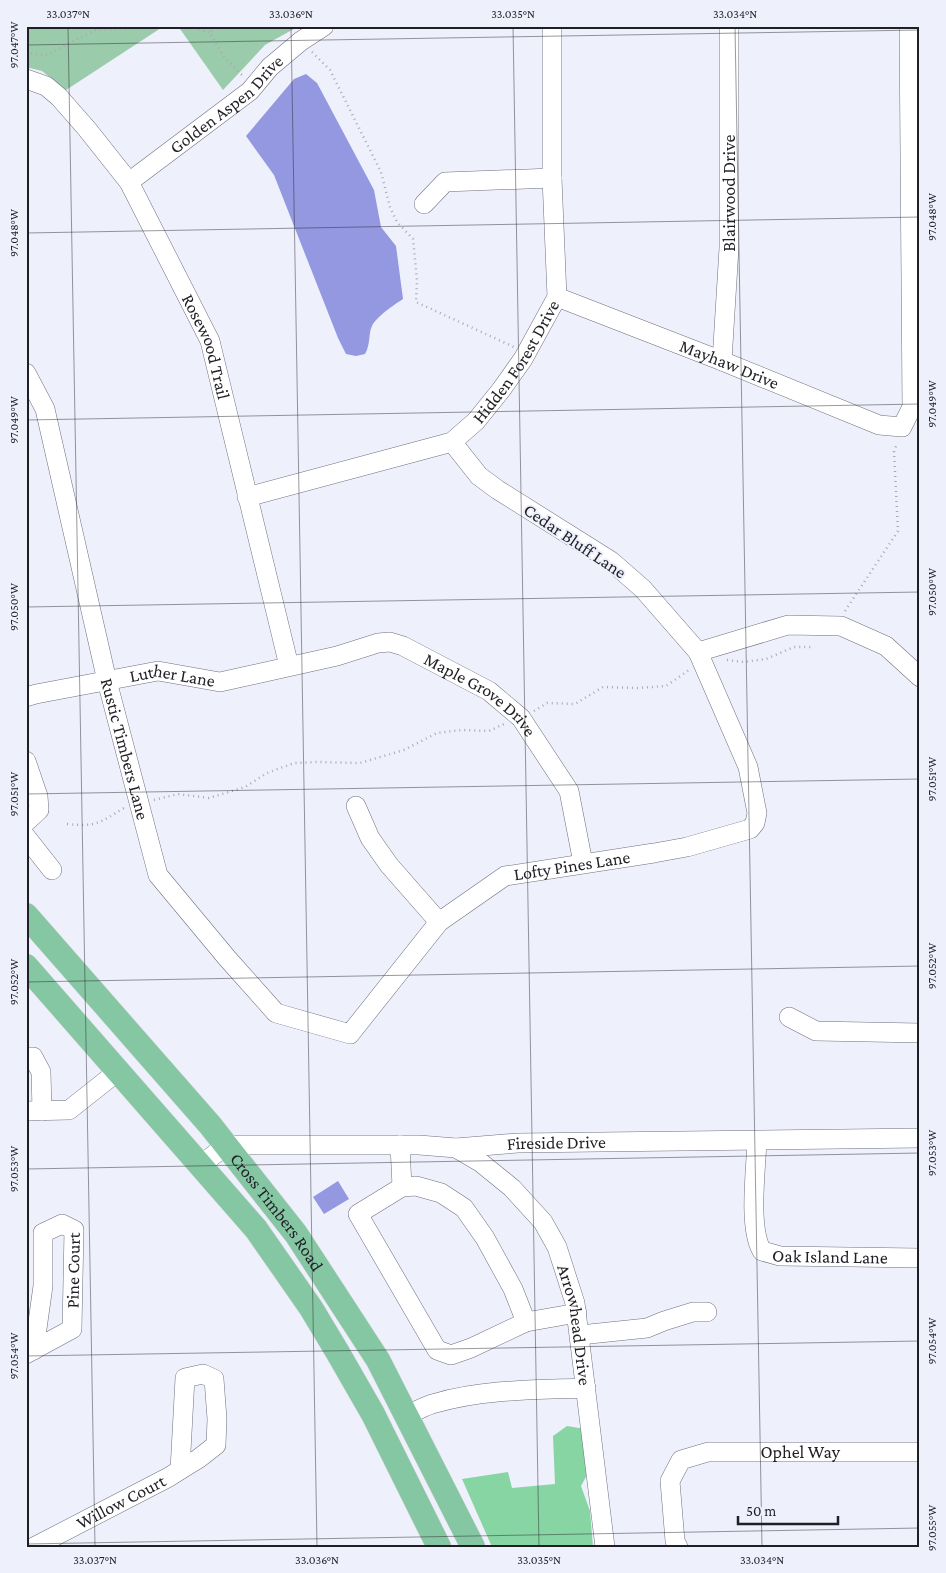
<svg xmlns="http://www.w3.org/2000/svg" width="946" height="1573" viewBox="0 0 946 1573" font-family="'Crimson Pro',serif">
<rect width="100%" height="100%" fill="#eef0fc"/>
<path fill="#9acbaa" d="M26,26H164L66,90L42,71L26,67Z
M178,26H299L265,45L223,90Z"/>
<path fill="#87d5a3" d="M567,1426L585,1429L593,1464L581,1486L590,1511L593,1547H492L462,1479L508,1472L512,1488L555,1484L553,1436Z"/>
<path fill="#9498e1" d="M306,74L317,83L374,190L381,227L396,246L403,299C394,305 377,316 372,326C368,334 371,343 365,354L356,356L346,354L338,338L274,175L246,136L294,79Z
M338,1181L349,1199L324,1214L313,1197Z"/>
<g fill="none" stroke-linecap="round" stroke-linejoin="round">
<defs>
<g id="minor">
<path id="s1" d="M26,79L46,86L59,97L87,129L129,182L210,341L289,666"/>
<path id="s2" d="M129,182L250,91L270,67L301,41L324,26"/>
<path d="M424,204L445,182L552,178"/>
<path id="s3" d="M557,297L722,361L879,425L902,427L912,407L909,26"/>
<path id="s4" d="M722,361L729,248V26"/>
<path id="s5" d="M26,373L45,409L107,681L158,875L227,958L276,1013L350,1034L439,922L505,876L654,853L687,847L750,829L755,823L757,813L748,767L698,652L643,589L611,561L498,490L479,476L452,442"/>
<path id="s6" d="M247,497L452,442L476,421L501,390L523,359L557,297L552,178V26"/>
<path d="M698,652L788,625L841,626L886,646L920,677"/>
<path id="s7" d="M26,697L36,694L158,671L220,682L337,656L378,643L390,642L403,646L489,691L521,718L569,791L583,863"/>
<path d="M26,761L38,796L39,810L26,822"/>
<path d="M356,806L370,838L389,865L439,922"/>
<path d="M26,837L52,870"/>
<path d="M789,1017L816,1031L920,1033"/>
<path d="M26,1057H33L41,1072L42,1111"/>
<path d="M26,1111L69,1110L117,1072"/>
<path id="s8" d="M757,1141C756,1169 748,1228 762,1251L780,1256L920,1258"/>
<path d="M400,1145L402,1187"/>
<path id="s9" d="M456,1148L480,1162L512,1188L543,1222L557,1247L575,1303L605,1547"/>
<path id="s10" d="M200,1166L226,1145H419L456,1148L518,1143L920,1138"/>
<path d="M416,1186L441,1193L464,1208L485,1238L513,1289L526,1322L471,1348L451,1355L437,1350L358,1214L402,1187Z"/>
<path d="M526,1322L577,1313"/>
<path d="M580,1335L647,1328L664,1321L693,1312H707"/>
<path id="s11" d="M26,1354L72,1329L74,1230L62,1224L43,1233V1286L34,1350"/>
<path d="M203,1374L214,1379L217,1419L216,1445L198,1459L180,1470L185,1378Z"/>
<path d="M407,1415C417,1411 426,1405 436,1403C484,1389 536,1390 586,1388"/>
<path id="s12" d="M34,1547L169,1477L180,1470"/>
<path id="s13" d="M678,1547L675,1541L670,1481L681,1460L708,1452H920"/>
</g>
<g id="major">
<path id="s14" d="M26,915L210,1125L296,1234L378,1360L473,1547"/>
<path d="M26,966L256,1229L311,1308L338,1353L373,1414L439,1547"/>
</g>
</defs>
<use href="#minor" stroke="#6e707e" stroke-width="20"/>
<use href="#major" stroke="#d2d2d3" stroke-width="25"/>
<path stroke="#a8aab4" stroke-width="2.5" stroke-dasharray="1 4" stroke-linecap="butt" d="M189,26L210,33
M214,26L210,33L224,57L244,77
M312,52L330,70L381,172L390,207L397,222L413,239L417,281L416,302L514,347
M26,53L47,55L95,30L179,26
M845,611L898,531L894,452L897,443
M727,660L743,662L766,659L794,647H811
M534,711L547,703L575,704L603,687L637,688L666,686L689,670
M154,800L178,794L209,798L245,787L267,773L294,763L316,762L360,763L404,750L437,733L461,730L489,731L504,724
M67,824C97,827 99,823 124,808"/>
<use href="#minor" stroke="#fff" stroke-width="19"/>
<use href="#major" stroke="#85c7a3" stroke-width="24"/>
</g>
<path fill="none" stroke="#1f1f25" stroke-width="1" stroke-opacity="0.45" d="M68,26L95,1547M291,26L317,1547M513,26L539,1547M735,26L762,1547M26,45L920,30M26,233L920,217M26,420L920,404M26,607L920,592M26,794L920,779M26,982L920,966M26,1169L920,1153M26,1356L920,1341M26,1544L920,1528"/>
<g text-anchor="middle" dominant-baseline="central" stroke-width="4" stroke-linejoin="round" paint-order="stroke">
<g font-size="18" fill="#1f1f25" stroke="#eef0fc">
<text stroke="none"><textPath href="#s2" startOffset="125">Golden Aspen Drive</textPath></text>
<text stroke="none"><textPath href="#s4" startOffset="168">Blairwood Drive</textPath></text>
<text stroke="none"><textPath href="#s1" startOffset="331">Rosewood Trail</textPath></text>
<text stroke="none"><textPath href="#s6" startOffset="316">Hidden Forest Drive</textPath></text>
<text stroke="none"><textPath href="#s3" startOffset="185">Mayhaw Drive</textPath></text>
<text transform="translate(575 541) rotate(34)">Cedar Bluff Lane</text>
<text stroke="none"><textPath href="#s7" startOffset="149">Luther Lane</textPath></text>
<text stroke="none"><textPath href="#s7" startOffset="478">Maple Grove Drive</textPath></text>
<text stroke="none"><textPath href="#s5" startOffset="390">Rustic Timbers Lane</textPath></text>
<text stroke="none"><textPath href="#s5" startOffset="1070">Lofty Pines Lane</textPath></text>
<text stroke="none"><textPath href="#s10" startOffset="364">Fireside Drive</textPath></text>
<text stroke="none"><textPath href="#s14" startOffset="389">Cross Timbers Road</textPath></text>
<text stroke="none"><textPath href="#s8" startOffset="180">Oak Island Lane</textPath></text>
<text stroke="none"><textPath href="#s11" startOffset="111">Pine Court</textPath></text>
<text stroke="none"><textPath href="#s9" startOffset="224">Arrowhead Drive</textPath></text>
<text stroke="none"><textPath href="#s13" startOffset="211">Ophel Way</textPath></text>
<text stroke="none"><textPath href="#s12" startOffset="98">Willow Court</textPath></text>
</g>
</g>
<rect width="946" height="1573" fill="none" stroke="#eef0fc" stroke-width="55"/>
<path d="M738 1516v8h100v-8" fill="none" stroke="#1f1f25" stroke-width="2.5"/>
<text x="746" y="1516" font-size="15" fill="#1f1f25" stroke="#eef0fc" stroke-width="4" paint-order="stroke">50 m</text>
<rect x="28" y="28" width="890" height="1518" fill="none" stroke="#1f1f25" stroke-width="2"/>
<g font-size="12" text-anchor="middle" fill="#1f1f25">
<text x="68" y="18">33.037°N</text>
<text x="291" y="18">33.036°N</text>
<text x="513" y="18">33.035°N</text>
<text x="735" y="18">33.034°N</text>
<text transform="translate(14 45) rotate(-90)" y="4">97.047°W</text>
<text transform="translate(932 217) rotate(-90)" y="4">97.048°W</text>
<text transform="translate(14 233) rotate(-90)" y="4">97.048°W</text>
<text transform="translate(932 404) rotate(-90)" y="4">97.049°W</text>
<text transform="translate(14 420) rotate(-90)" y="4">97.049°W</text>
<text transform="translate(932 592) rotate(-90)" y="4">97.050°W</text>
<text transform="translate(14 607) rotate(-90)" y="4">97.050°W</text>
<text transform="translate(932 779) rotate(-90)" y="4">97.051°W</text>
<text transform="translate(14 794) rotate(-90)" y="4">97.051°W</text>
<text transform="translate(932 966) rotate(-90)" y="4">97.052°W</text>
<text transform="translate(14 982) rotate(-90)" y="4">97.052°W</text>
<text transform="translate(932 1153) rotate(-90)" y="4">97.053°W</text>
<text transform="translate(14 1169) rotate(-90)" y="4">97.053°W</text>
<text transform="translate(932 1341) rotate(-90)" y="4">97.054°W</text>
<text transform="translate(14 1356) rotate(-90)" y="4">97.054°W</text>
<text transform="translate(932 1528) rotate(-90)" y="4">97.055°W</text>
<text x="95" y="1564">33.037°N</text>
<text x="317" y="1564">33.036°N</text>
<text x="539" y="1564">33.035°N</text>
<text x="762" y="1564">33.034°N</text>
</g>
</svg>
